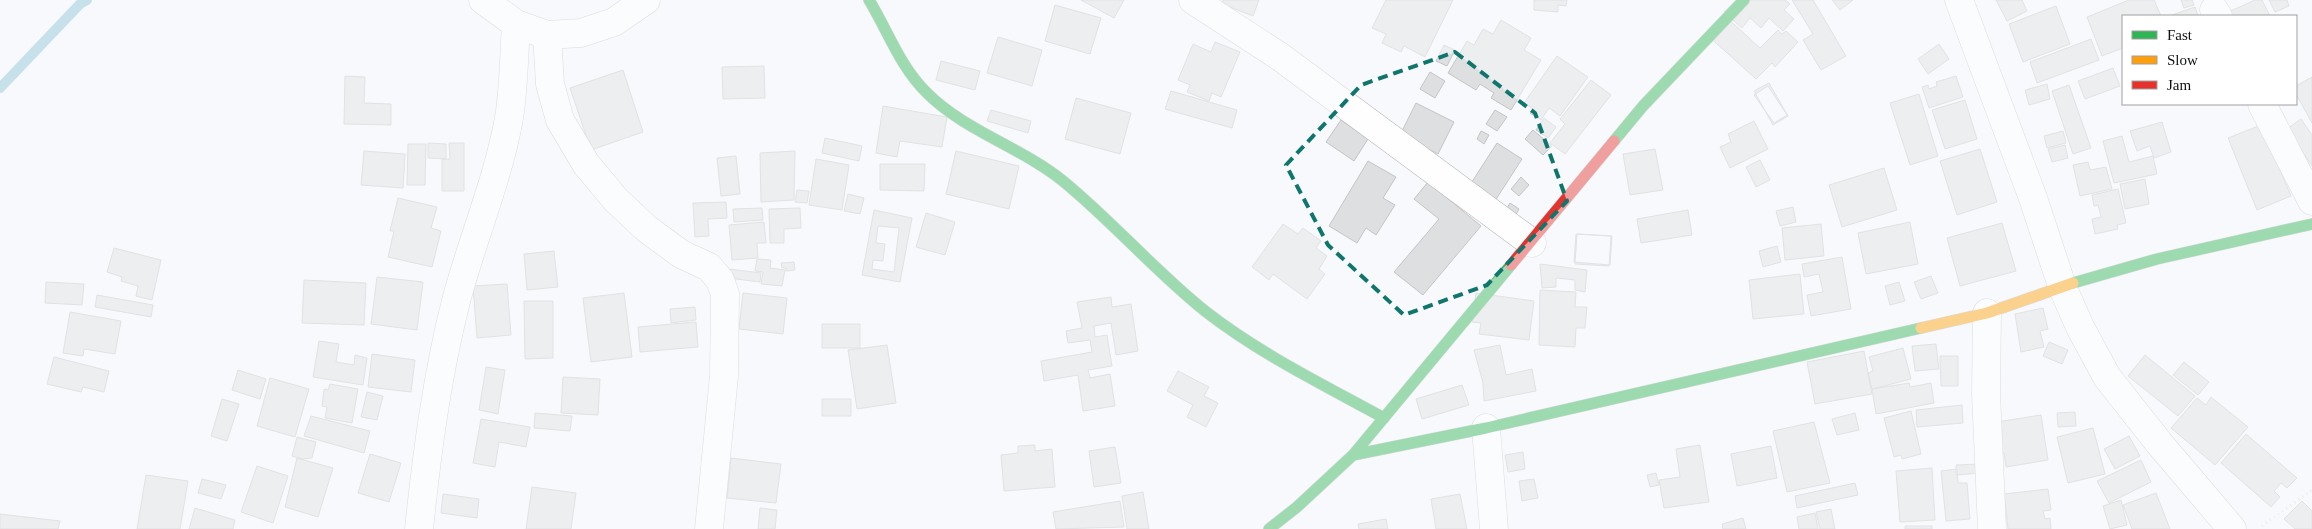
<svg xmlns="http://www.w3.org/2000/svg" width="2312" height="529" viewBox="0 0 2312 529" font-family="Georgia,serif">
<rect width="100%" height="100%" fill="#f8f9fc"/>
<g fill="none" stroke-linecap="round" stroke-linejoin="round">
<path stroke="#8cc4d8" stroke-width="10" d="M0,88L80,4L87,0"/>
</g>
<path fill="#dedfe1" stroke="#c4c5c7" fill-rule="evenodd" d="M1081,0H1124L1114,18Z
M1223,0H1259L1253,16L1222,4Z
M1386,0H1453L1425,57L1404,46L1401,52L1382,43L1386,34L1372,28Z
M1534,0H1567L1566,6L1558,5V12L1534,10Z
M1736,0H1785L1790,4L1784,10L1794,19L1783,31L1769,18L1761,28L1750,18L1742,28L1724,12Z
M1792,0H1813L1846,56L1821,70L1803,40L1813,34Z
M1832,0H1853L1840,10Z
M1996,0H2022L2027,11L2007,21Z
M2129,0H2154L2161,16H2123V48L2102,56L2087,17Z
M2181,0H2192L2194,5L2184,8Z
M2255,0H2262L2270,16H2225L2224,14Z
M2269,0H2287L2289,6L2275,12Z
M1055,5L1101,18L1090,54L1045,41Z
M2056,6L2070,44L2023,62L2009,24Z
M2195,7L2198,16H2169Z
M1724,15L1760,48L1778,30L1782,34L1786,31L1798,42L1775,67L1772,63L1756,79L1706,34Z
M1501,20L1531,38L1524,50L1541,60L1511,110L1491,98L1494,93L1480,84L1476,90L1448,73L1467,41L1474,45L1483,29L1493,34Z
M998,37L1042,50L1032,86L987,73Z
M2091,39L2099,60L2037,83L2030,62Z
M1215,42L1240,52L1221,97L1212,93L1209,101L1187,92L1190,85L1178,80L1193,44L1211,52Z
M1939,44L1949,59L1928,74L1918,59Z
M1444,45L1455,50L1447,66L1436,61Z
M1557,56L1588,77L1560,116L1549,108L1541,120L1530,113L1533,109L1524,103Z
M941,61L980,71L975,90L936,80Z
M764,66L765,98L723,99L722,67Z
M2113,68L2120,86L2085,99L2078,81Z
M623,70L643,132L591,150L570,88Z
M1430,72L1445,81L1435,98L1420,89Z
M345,76L365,77L364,103L391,104V125L344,124Z
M1956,76L1963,97L1929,108L1922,87L1928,85L1929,89L1937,86L1936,82Z
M2312,77V123L2296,94V86Z
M1591,80L1611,95L1565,154L1550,143L1565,124L1560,119Z
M1769,83L1788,116L1773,125L1754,91Z
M2047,84L2050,99L2029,105L2025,90Z
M2069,85L2091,148L2073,154L2052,91Z
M1768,86L1787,115L1774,123L1754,95Z
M1171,91L1237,110L1232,128L1165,109Z
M1919,94L1938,156L1910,165L1890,103Z
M1076,98L1131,113L1120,154L1065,139Z
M1965,100L1977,139L1945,149L1932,110Z
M1416,103L1454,122L1438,154L1400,135Z
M883,106L947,117L942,147L900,141L897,157L876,153Z
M991,110L1031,121L1028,133L987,121Z
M1495,110L1507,117L1497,131L1486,124Z
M1544,118L1556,127L1548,138L1536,130Z
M2301,119L2312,135V166L2287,129Z
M1341,120L1368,139L1354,161L1326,142Z
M1754,121L1768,149L1730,168L1720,147L1731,142L1728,134Z
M2162,122L2171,152L2154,158L2150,146L2137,151L2130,131Z
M2261,125L2291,196L2257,210L2228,138Z
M1533,130L1552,146L1543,155L1525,139Z
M1481,131L1489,135L1484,144L1477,139Z
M2063,131L2066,143L2047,148L2044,136Z
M2122,136L2129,162L2153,156L2157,174L2114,183L2103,141Z
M825,138L862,146L859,161L822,153Z
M428,143L446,144V159L428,158Z
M449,143H464V191H442V159H450Z
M1497,143L1522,159L1491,207L1466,191Z
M408,144H426L425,185H407Z
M2065,145L2068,158L2052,162L2048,149Z
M1655,149L1663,190L1630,195L1623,154Z
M1980,149L1997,202L1957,215L1940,161Z
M364,151L405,154L403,188L361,185Z
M795,151L794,200L761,202L760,153Z
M956,151L1019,166L1009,209L946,194Z
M736,156L740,194L721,196L717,158Z
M816,159L849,165L842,210L809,205Z
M1760,160L1770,180L1756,187L1746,167Z
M1368,161L1396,177L1383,198L1395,205L1376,235L1366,228L1357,243L1329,226Z
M2088,162L2090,170L2106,167L2112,189L2080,196L2073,165Z
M880,164H925L924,191L880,190Z
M1884,168L1897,210L1842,227L1829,185Z
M1521,177L1529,185L1519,196L1511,189Z
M2145,179L2149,204L2125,209L2120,184Z
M1428,182L1481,226L1423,295L1394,272L1439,219L1414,199Z
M2118,189L2126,223L2117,225L2118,229L2095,234L2092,219L2101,217L2098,205L2094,206L2092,195Z
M797,190L809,191L807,203L795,202Z
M848,194L864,198L860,214L844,211Z
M398,198L437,207L431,228L441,231L432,267L388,257L394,231H390Z
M726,202L727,218L708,219L709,236L695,237L693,203Z
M1510,203L1519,209L1513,220L1503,215Z
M1793,207L1796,222L1780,226L1776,211Z
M762,208L763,220L734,222L733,209Z
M800,208L801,228L784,229V243H770L769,209Z
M874,210L912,218L900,282L862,275ZM878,226L899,228L894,272L872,269L873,260L883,261L885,244L876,243Z
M1688,210L1692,235L1641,243L1637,219Z
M926,213L955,222L945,255L916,247Z
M764,222L766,243H757L758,258L732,260L729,225Z
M1910,222L1918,264L1866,274L1858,233Z
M2002,223L2016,271L1960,286L1947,238Z
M1283,224L1298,234L1303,228L1321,241L1316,248L1327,256L1319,269L1325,274L1307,299L1273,274L1269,280L1252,267Z
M1821,224L1824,256L1785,260L1782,228Z
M1576,234L1612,236L1610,265L1574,262Z
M1577,234L1611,236L1609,266L1575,264Z
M1777,246L1781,262L1763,267L1759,251Z
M114,248L161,260L152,300L136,296L138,286L121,281L122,277L107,272Z
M554,251L558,287L527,290L524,254Z
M1842,257L1851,309L1811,316L1807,295L1823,292L1819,274L1804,277L1802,264Z
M757,259L771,260L770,268L785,270L782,286L761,284L763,272L755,271Z
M794,262L795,270L786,271V268H782L781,263Z
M1540,264L1587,270L1585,292L1575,290V280L1556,278V287L1542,288Z
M729,269L761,273L760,282L728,278Z
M1800,274L1804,314L1753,319L1749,280Z
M1931,276L1938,293L1921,299L1914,282Z
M377,277L423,282L417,330L371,324Z
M304,280L366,283L364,325L302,323Z
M46,282L84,284L82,305L45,303Z
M1899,282L1905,301L1890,305L1885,286Z
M507,284L511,335L477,338L473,286Z
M1540,290L1576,292L1575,307H1587L1585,328H1576L1575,347L1539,345Z
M624,293L632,357L591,362L583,298Z
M743,293L787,298L783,334L739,329Z
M1476,293L1534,301L1529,340L1479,334L1481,323L1472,322Z
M97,295L153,305L151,317L95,307Z
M1111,297L1112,307L1131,304L1138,351L1116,355L1111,323L1094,326L1095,337L1107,335L1112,366L1088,370L1090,378L1110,374L1115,406L1083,411L1078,375L1044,381L1041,361L1092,352L1090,340L1068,343L1066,331L1082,328L1077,302Z
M524,301H553V358L525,359Z
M695,307L696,320L671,323L670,309Z
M2043,308L2048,329L2040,331L2044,347L2021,352L2015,314Z
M70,312L121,321L115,354L84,349L83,356L63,353Z
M696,322L698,347L640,352L638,327Z
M822,324H860V348H822Z
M319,341L339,344L336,362L354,365L355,355L367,358L363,385L313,377Z
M2049,342L2068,350L2062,364L2043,356Z
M1936,344L1939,369L1915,371L1912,346Z
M887,345L896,403L857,409L848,350Z
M1500,345L1506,375L1532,369L1536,391L1484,401L1483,383L1474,350Z
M1903,348L1911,379L1872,389L1868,373L1873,371L1869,357Z
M1864,351L1872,394L1815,404L1807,362Z
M372,354L415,360L411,392L368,387Z
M2145,355L2195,396L2178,416L2128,376Z
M1940,356H1958V386H1941Z
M54,357L109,371L104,392L83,387L81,392L47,384Z
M2184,362L2209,382L2198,395L2173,375Z
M486,367L505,370L498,414L479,410Z
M238,370L266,379L260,399L232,390Z
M1178,371L1209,387L1204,396L1218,403L1206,427L1187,417L1193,405L1167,391Z
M563,377L600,379L598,415L561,413Z
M270,378L309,389L295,437L257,426Z
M1909,383L1910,387L1931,383L1934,403L1876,414L1872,389Z
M330,384L358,389L352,423L325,418L327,407L322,406L324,389L328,390Z
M1462,385L1469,405L1422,419L1416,399Z
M367,392L383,396L377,420L361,417Z
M2211,397L2248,427L2215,465L2171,428L2197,398L2206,405Z
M222,399L239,404L227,441L211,436Z
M822,399H851V416H822Z
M1962,405L1963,423L1917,427L1916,410Z
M1911,411L1921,454L1902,459L1901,455L1894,457L1884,418Z
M2075,412L2076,426L2058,427L2057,413Z
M535,413L572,416L570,431L534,428Z
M1855,413L1859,430L1837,435L1832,419Z
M2041,415L2048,460L2006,467L2004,453L1997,454V422Z
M311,416L370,431L364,453L304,436Z
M481,419L530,427L526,447L499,442L495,467L473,463Z
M1814,422L1830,483L1787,492L1773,431Z
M2093,428L2105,474L2068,483L2057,437Z
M2246,434L2297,478L2287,488L2281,483L2274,491L2280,497L2271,507L2221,463Z
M2129,436L2140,456L2115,469L2104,449Z
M297,437L316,442L312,458L302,459L292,456Z
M1035,445V451L1052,449L1055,487L1004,491L1001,455L1018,453V446Z
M1700,445L1709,502L1664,508L1659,480L1680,477L1676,449Z
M1771,446L1777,478L1737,486L1731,454Z
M1115,447L1121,483L1094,487L1089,451Z
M1523,452L1525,469L1508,472L1505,455Z
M370,454L401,463L389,502L358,493Z
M297,458L333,468L318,517L285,507Z
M731,458L781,464L776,503L727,498Z
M2141,460L2151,482L2109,503L2097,481Z
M1980,464L1981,473L1956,475V465Z
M257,466L288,476L273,523L241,512Z
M1932,468L1935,520L1900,522L1896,471Z
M1957,469L1958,483H1967L1970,519L1946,521L1941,471Z
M1656,473L1659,485L1650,487L1647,475Z
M146,475L188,481L180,529H137Z
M202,479L226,485L221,499L198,493Z
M1534,479L1538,498L1522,501L1519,481Z
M1855,483L1858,495L1797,508L1795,496Z
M532,487L576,493L571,529H526Z
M2048,489L2051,510L2043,511L2045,519L2050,518L2051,529H2008L2004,494Z
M1143,492L1149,529H1127L1122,496Z
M2156,493L2170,529H2132L2123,505Z
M443,494L479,499L477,518L441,513Z
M1460,494L1467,529H1436L1431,499Z
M2121,500L2127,525L2110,529L2103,506Z
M1120,501L1124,527L1056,529L1053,512Z
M2302,501L2312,511V529H2295L2284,519Z
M195,508L235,520L233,529H189Z
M760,508L777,510L775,529H758Z
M1831,509L1835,529H1820L1816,512Z
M1815,513L1818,529H1799L1797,517Z
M0,514L60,521L58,529H0Z
M1743,518L1746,529H1723L1722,524Z
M1386,519L1388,529H1359L1358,524Z
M1905,526H1932V529H1905Z"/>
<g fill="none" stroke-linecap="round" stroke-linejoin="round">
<defs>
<path id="street" d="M483,0L516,24L547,35L581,33L614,22L646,0
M1193,0L1279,56L1532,243
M1959,0L2033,198L2062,286L2080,327L2107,377L2159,443L2232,529
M2214,10L2218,16
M547,35L550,84L560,120L586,164L616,200L647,229L681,254L709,267L720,280L725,294L724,376L709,529
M2262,104L2312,201
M1987,313L1986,393L1992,529
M1486,428L1494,529
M419,529C427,452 437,376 456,301C472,240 498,180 509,118C514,87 514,55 516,24"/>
<path id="fast" d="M869,0C888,31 900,67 927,93C965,131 1021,147 1063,181C1113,222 1155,271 1205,311C1260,354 1324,385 1384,418
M1614,141L1643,106L1744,0
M2073,283L2157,259L2312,224
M1353,455L1486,428L1921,328
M1269,529L1297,507L1353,455L1511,265"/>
<path id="slow" d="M1921,328L1987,313L2073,283"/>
<path id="jam" d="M1511,265L1614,141"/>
</defs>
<use href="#street" stroke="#b9babc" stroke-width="29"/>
<use href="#fast" stroke="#b9babc" stroke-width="12"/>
<use href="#slow" stroke="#b9babc" stroke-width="12"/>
<use href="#jam" stroke="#b9babc" stroke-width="12"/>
<path stroke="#dcdcdd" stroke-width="3" stroke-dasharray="1 4" stroke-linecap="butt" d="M2262,526L2312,490"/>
<use href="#street" stroke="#fefeff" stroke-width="28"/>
<use href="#fast" stroke="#30b455" stroke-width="11"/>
<use href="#slow" stroke="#ff9f0a" stroke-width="11"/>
<use href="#jam" stroke="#e5322d" stroke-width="11"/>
</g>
<path d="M0 0H2312V529H0ZM1455,52L1535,113L1567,201L1487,285L1404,315L1328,245L1286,165L1361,85Z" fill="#f8f9fc" fill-opacity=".55" fill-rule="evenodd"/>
<path fill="none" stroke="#0f766e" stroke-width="4" stroke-dasharray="10 6" stroke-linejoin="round" d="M1455,52L1535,113L1567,201L1487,285L1404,315L1328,245L1286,165L1361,85Z"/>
<rect x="2122" y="15" width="175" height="90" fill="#ffffff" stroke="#9fa0a0"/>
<rect x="2132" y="31" width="25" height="8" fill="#30b455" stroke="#9fa0a0"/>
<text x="2167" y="40" font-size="15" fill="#101112">Fast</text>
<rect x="2132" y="56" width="25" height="8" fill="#ff9f0a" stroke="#9fa0a0"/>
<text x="2167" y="65" font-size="15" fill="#101112">Slow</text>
<rect x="2132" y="81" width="25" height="8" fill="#e5322d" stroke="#9fa0a0"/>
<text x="2167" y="90" font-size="15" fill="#101112">Jam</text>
</svg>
